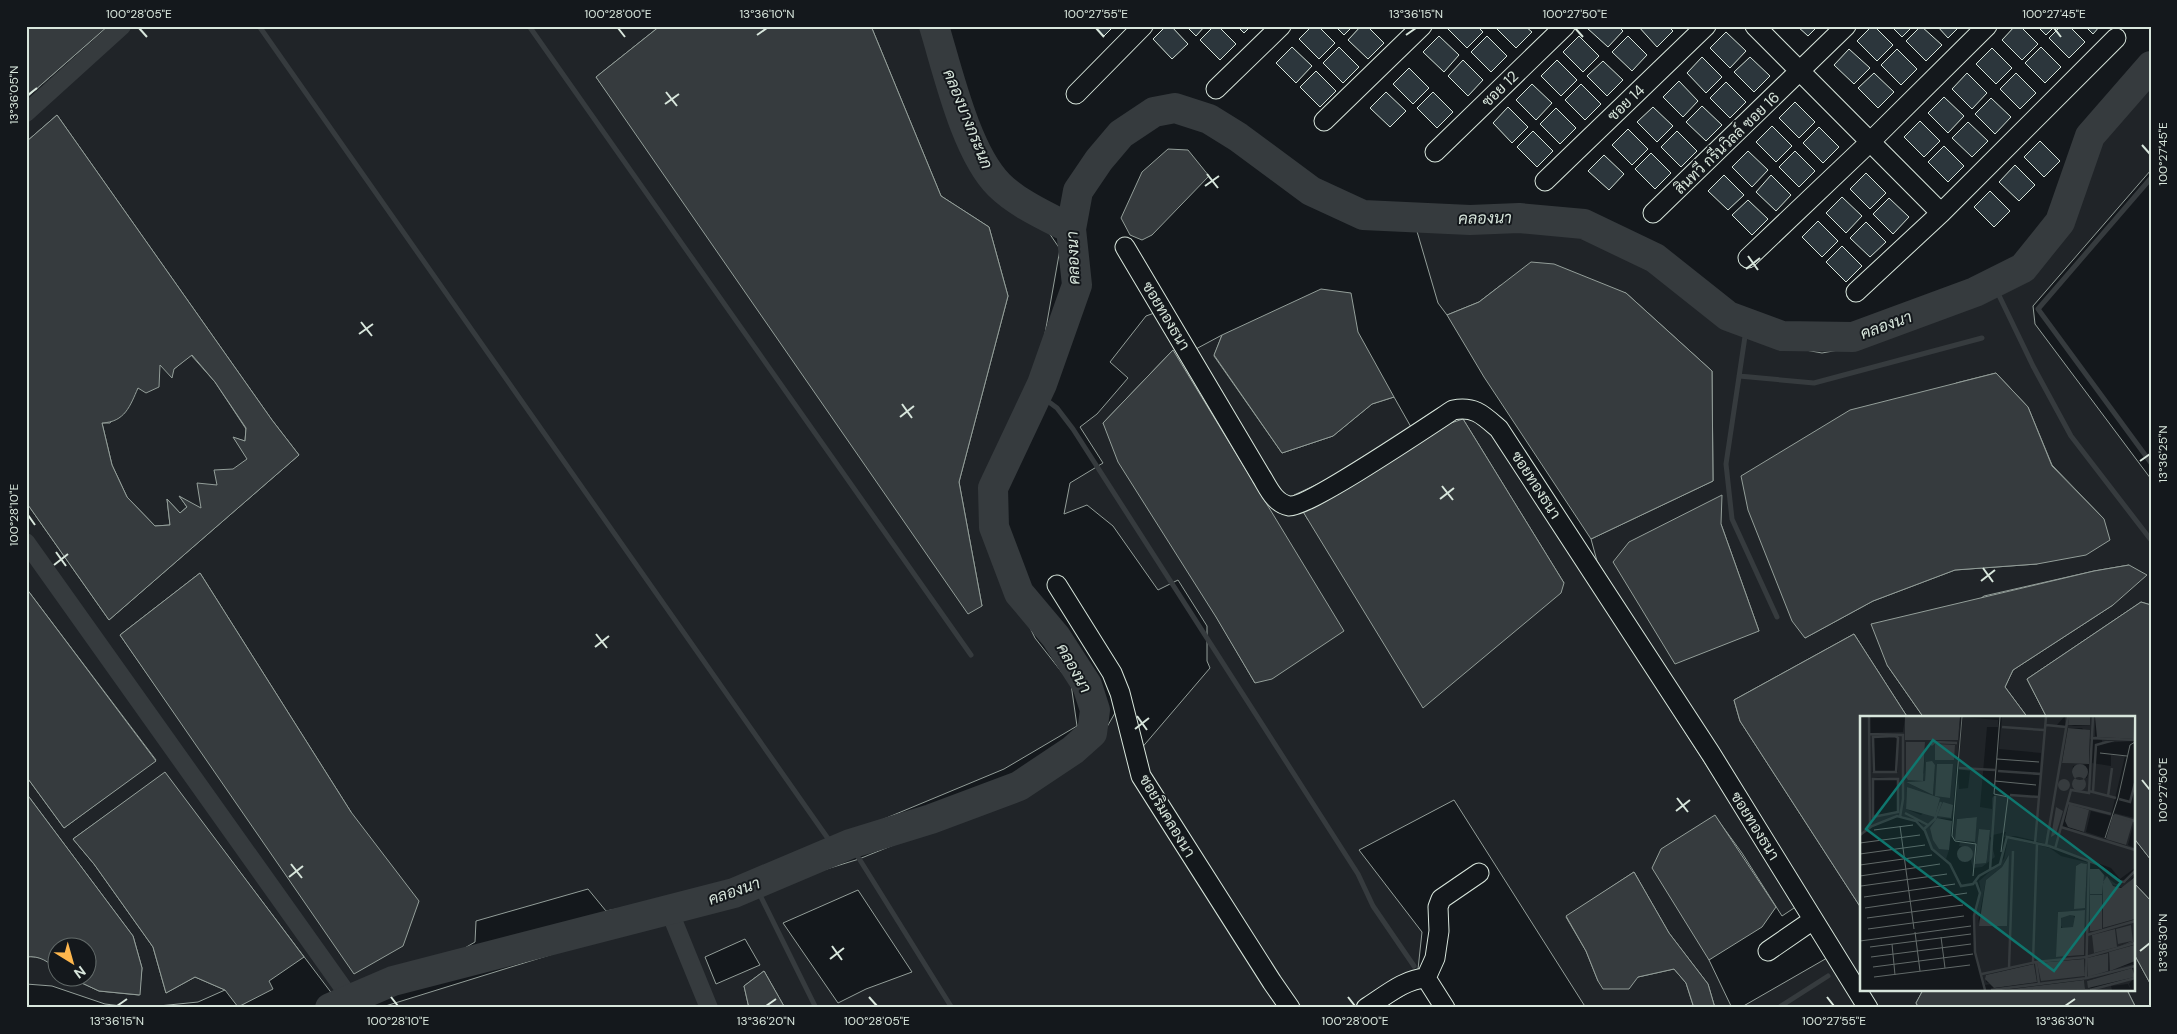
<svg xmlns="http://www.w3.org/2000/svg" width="2177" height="1034" viewBox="0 0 2177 1034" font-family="'DM Sans',Sarabun,sans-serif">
<rect width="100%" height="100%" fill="#14181c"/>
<path fill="#202428" stroke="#939e99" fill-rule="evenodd" d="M108,26H660L596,77L982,606L959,482L1008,296L989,227L941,196L871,26H920L957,115L978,178L1045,227L1060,249L1043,345L993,475L994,554L1035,638L1071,684L1077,726L1004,769L711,891L606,911L588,889L476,921L475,942L446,959L405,964L362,985L333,995L165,773L73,839L94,864L153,947L166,993L195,977L225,990L198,1002L139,1008L105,1004L52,986L26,984V957C39,955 57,962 58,976L69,977L99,991L139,995L142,968L133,936L26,793V776L64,828L156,760L26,588V502L109,620L299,455L272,420L57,115L26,142V98ZM200,573L351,812L180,721L120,635Z
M2151,77V170L2033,306L2035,324L2151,479V605L2141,602L2027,679L2047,718H2028L2005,687L2013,670L2113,605L2129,565L2094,571L1984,596L1887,665L1924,718H1908L1854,634L1734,700L1740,721L1861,908V981L1597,561L1591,539L1713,481L1712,371L1626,293L1501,285L1479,302L1447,315L1438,303L1416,228L1469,227L1587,233L1616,247L1649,268L1724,328L1778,345L1822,353L1866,345L1986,302L2007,285L2032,270L2071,214L2093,152L2107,125ZM1996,373L2028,407L2052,465L2104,519L2037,564L1955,570L1873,601L1805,638L1956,383ZM1721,524L1759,631L1613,562Z
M1168,308L1194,350L1222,335L1214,356L1282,453L1333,436L1372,404L1394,397L1411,427L1333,477L1294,495L1308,520L1564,583L1463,419L1470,416L1489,428L1797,906L1782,916L1742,853L1715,816L1709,960L1732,1008H1715L1708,984L1669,933L1634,872L1566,917L1586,951L1598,981L1638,977L1674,969L1686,983L1694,1008H1586L1454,800L1359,850L1422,932L1416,988L1383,1008H785L764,971L744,986L749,1008H379L859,859L1039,786L1084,755L1104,732L1115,713L1124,736L1128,764L1210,668L1207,661V626L1178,580L1158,590L1113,526L1087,505L1064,514L1070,483L1103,463L1080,427L1097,414L1128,378L1110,362L1146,316ZM1172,351L1255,683L1103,423ZM858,890L912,972L866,989L838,1003L783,923ZM745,939L760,965L716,984L705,957Z
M191,355L215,382L246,429L245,441L234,438L248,459C228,473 215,489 201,509L180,497L187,507L180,513L167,499L170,525L155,526L127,497L112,465L102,423H110L138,388L160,365L174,369Z
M2133,837L2151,860V901L2133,882Z
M2133,952L2151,985V1008H2136L2127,990H2133Z
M1827,958L1860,1008H1740Z
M1866,990H1923L1916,1003L1919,1008H1877Z"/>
<path fill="#363b3e" stroke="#939e99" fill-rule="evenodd" d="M26,26H108L26,98Z
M660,26H871L941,196L989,227L1008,296L959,482L982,606L968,614L596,77Z
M57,115L272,420L299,455L109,620L26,502V142ZM192,355L215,382L246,428L245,441L233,437L247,459L233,469L214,470L217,485L197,483L201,508L179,496L187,507L180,513L167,499L170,525L155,526L127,497L112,465L102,423C125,422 130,406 138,388L146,393L159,387L160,365L172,378L174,369Z
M1168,149L1188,150L1209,176L1152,235L1142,240L1130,235L1121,218L1142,172Z
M1531,262L1554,264L1626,293L1712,371L1713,481L1591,539L1484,377L1447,315L1479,302Z
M1321,289L1351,293L1358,332L1394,397L1372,404L1333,436L1282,453L1214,355L1222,335Z
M1173,350L1344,631L1272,679L1255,683L1216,617L1118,462L1103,423Z
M1996,373L2028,407L2052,466L2104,519L2110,540L2086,555L2037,564L1955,570L1873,601L1805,638L1792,621L1748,510L1741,476L1850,410Z
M1463,419L1564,583L1561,593L1423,708L1302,510L1445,425Z
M1722,495L1721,524L1759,631L1675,664L1613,562L1629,542Z
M2129,565L2147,575L2113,605L2013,670L2005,687L2028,718H1924L1887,665L1871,624L2094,571Z
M200,573L351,812L419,901L403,946L354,974L120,635Z
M26,588L156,761L64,828L26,776Z
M2141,602L2151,605V860L2133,837V718H2047L2027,679Z
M1854,634L1908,718H1861V908L1740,721L1734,700Z
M165,772L304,957L269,981L273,989L238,1007L225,990L195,977L166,993L153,947L94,864L73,839Z
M26,793L133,936L142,968L140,995L99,991L69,977L88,976V946H58L57,971C50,962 39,955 26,957Z
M1715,815L1776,907L1762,927L1709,960L1652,868L1661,849Z
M1634,872L1669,933L1708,984L1715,1008H1694L1686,983L1674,969L1638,977L1629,989H1603L1598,981L1586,951L1566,916Z
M2133,882L2151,901V985L2133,952Z
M764,971L785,1008H749L744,986Z
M1923,990H2127L2136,1008H1919L1916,1003Z"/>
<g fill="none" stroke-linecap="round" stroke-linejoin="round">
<path stroke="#363b3e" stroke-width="5" d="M259,26L836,850
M529,26L971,655
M2151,178L2038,309L2151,463
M1993,283L2033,366L2071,436L2151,540
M1747,323L1726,464L1732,519L1777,617
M1739,376L1814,383L1982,338
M1037,393L1057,408L1073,429L1358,874L1373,906L1414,966
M850,844L952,1008
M755,885L816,1008
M1778,1008L1828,976"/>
<path stroke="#363b3e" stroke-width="18" d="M26,113L122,26
M26,542L351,999
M669,910L709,1008"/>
<path stroke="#363b3e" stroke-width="30" d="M934,26C948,72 966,152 999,185C1018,204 1048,217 1071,229
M330,1008L393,981L734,893L850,844L931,819L1019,786L1073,750L1092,733L1095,710L1087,685L1056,637L1019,593L994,527L993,488L1042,384L1077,285L1071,229L1078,191L1099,160L1121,134L1154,112L1175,108L1209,119L1238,137L1311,191L1363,215L1470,220L1519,218L1584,224L1655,258L1728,316L1782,336L1853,337L1975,292L2023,268L2060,222L2090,136L2151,66"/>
</g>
<path fill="#2c363c" stroke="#d8e6dc" d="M1094,26H1114L1104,36Z
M1166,26H1171L1188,44L1172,59L1153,39Z
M1186,26H1205L1196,36Z
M1214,26H1218L1236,44L1220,60L1200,40Z
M1237,26H1251L1244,33Z
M1312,26H1318L1335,43L1319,59L1299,39Z
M1335,26H1353L1344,35Z
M1361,26H1367L1384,43L1368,59L1348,40Z
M1449,26H1477L1483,32L1467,48L1447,28Z
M1498,26H1525L1532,32L1516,48L1496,28Z
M1589,26H1618L1623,31L1608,47L1587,28Z
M1638,26H1668L1673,31L1657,47Z
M1797,26H1818L1808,36Z
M1872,26H1874L1893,45L1877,61L1857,41Z
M1891,26H1913L1902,37Z
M1921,26L1942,45L1926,61L1906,41Z
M1937,26H1960L1948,38Z
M2015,26H2020L2038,44L2022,60L2002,40Z
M2037,26H2055L2046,35Z
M2061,26H2069L2085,42L2069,58L2049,38Z
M2085,26H2100L2093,34Z
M1726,32L1746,51L1730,68L1710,48Z
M1439,36L1459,55L1444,72L1423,52Z
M1487,36L1507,56L1491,72L1471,52Z
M1579,36L1599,56L1583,72L1563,52Z
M1628,36L1647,55L1632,71L1612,52Z
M1292,47L1312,66L1296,83L1276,63Z
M1339,47L1359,67L1343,83L1323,63Z
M2041,47L2061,67L2045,83L2025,63Z
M1992,48L2012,68L1996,84L1976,64Z
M1849,49L1870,68L1854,84L1834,65Z
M1897,49L1917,69L1901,85L1881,65Z
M1702,57L1722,77L1706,93L1687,73Z
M1750,57L1770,76L1754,92L1734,72Z
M1463,60L1483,80L1468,96L1448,76Z
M1557,60L1577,80L1561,96L1541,76Z
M1603,61L1623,80L1607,96L1587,76Z
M1409,68L1429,88L1413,104L1393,84Z
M1316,71L1336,91L1320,107L1300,87Z
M1874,73L1894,92L1878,108L1858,88Z
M1967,73L1987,93L1972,109L1952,89Z
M2016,73L2036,93L2020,109L2000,89Z
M1679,81L1698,101L1683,117L1663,97Z
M1726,82L1746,102L1730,118L1710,98Z
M1532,84L1552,103L1536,120L1516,100Z
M1581,84L1601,104L1585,120L1565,100Z
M1386,92L1406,111L1390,127L1370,108Z
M1433,92L1453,112L1437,128L1417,108Z
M1944,97L1964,116L1948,133L1928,113Z
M1991,98L2011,117L1995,134L1975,114Z
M1795,102L1815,122L1799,138L1779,118Z
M1702,106L1722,125L1706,141L1686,122Z
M1508,107L1528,127L1512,143L1493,123Z
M1653,107L1673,126L1657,142L1637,122Z
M1556,108L1576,128L1560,144L1540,124Z
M1920,121L1940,141L1924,157L1904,137Z
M1968,122L1988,141L1972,157L1952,138Z
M1772,126L1792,146L1776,162L1756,142Z
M1819,127L1839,147L1823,163L1803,143Z
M1628,129L1648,149L1632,165L1612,145Z
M1533,131L1553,151L1537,167L1517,147Z
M1677,131L1697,151L1681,167L1661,147Z
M2040,141L2060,161L2044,177L2024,157Z
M1944,146L1964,166L1948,182L1928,162Z
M1748,151L1768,170L1752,187L1732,167Z
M1795,151L1815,171L1799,187L1779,167Z
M1651,153L1671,173L1655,189L1635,169Z
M1604,155L1624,174L1609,190L1588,171Z
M2015,165L2035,185L2019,201L1999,182Z
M1866,173L1886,193L1870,209L1850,189Z
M1724,175L1744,195L1728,210L1708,191Z
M1771,175L1791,195L1776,211L1756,192Z
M1990,191L2010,211L1994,227L1974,207Z
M1842,197L1862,216L1846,233L1826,213Z
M1889,198L1909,217L1893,234L1873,214Z
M1748,200L1768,219L1752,235L1732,215Z
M1818,221L1838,241L1822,257L1802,237Z
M1866,222L1886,242L1870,257L1850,238Z
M1842,246L1862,266L1846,282L1826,262Z"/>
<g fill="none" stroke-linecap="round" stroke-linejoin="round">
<defs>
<path id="minor" d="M1755,26L1941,213
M1216,89L1281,26
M1076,94L1143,26
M1324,121L1422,26
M1435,152L1565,26
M1545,181L1706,26
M1653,213L1846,26
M1125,247L1261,476C1268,487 1274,503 1289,506C1307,508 1430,425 1453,410C1475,406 1483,415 1499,429L1711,754L1868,1008
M1748,258L1870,142L1987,26
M1856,292L1941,213L2116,38
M1057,585L1112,673L1120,693L1141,776L1272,982L1290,1008
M1768,951L1813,920
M1426,978L1435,958L1439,931L1438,907L1441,899L1479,873
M1366,1008C1384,997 1404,979 1426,978L1445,1008"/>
</defs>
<use href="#minor" stroke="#d8e6dc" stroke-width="21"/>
<use href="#minor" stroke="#14181c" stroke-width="19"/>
</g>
<path fill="none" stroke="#d8e6dc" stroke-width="2" d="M139,28L147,37M618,28L625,37M1096,28L1104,37M1575,28L1583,37M2054,28L2061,37M757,35L767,28M1406,35L1416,28M666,92L677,106M28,95L37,88M665,104L679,94M2142,145L2150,154M1207,174L1218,188M1205,186L1219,176M1748,256L1758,270M1746,269L1760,258M361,322L372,336M359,334L373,324M902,404L912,418M900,417L914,406M2140,461L2150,454M1442,486L1453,500M1440,499L1454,488M28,515L35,525M56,552L66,566M54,565L68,554M1983,568L1993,582M1981,581L1995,570M596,634L607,648M595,647L609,636M1137,716L1147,730M1135,729L1149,718M2142,780L2150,790M1677,798L1688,812M1676,811L1690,800M291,864L302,878M289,877L303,866M832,946L842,960M2140,951L2150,943M830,959L844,948M391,997L398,1006M869,997L877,1006M1348,997L1355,1006M1827,997L1834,1006M117,1006L127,999M766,1006L776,999M2065,1006L2075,999"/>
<g text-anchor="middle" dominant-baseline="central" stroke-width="4" stroke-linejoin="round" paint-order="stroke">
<g font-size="15" fill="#d8e6dc" stroke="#14181c">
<text transform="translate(1500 89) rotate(-44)">ซอย 12</text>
<text transform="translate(1626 103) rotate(-44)">ซอย 14</text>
<text transform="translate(1727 143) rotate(-44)">สินทวี กรีนวิลล์ ซอย 16</text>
<text transform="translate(1166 316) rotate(59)">ซอยทองธนา</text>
<text transform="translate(1536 485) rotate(57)">ซอยทองธนา</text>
<text transform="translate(1167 816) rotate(59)">ซอยริมคลองนา</text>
<text transform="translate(1755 826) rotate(58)">ซอยทองธนา</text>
</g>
<g font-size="16" font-style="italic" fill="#d8e6dc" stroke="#14181c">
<text transform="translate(968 119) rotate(68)">คลองบางกระนก</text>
<text transform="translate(1485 218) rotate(-1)">คลองนา</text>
<text transform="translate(1073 258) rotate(-92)">คลองนา</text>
<text transform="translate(1886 325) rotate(-20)">คลองนา</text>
<text transform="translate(1074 668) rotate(61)">คลองนา</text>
<text transform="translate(734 891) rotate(-19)">คลองนา</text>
</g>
</g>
<g transform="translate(1860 716)">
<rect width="275" height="275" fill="#14181c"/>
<path d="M0,1H9L10,17L43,16L45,1V24H97L101,1L92,103L77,102L86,133L89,134L86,143L72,132L60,106L42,100L12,109L0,118ZM37,19L38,56H12V21ZM46,26L65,27L64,58L47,31ZM66,46L75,49L73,79L46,66L65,65ZM18,61L39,63V95L13,102L12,62ZM47,71L62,79L79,83L61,99L46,93ZM103,1L138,4V11H127L120,91L132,93V82L136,78L178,81L181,37L139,33L142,1H204L197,9L205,10V1H209L208,9L215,10L230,9V1H235V20L275,21V1V25L242,27V24L230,23L222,12H208L202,47L229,48L213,50L212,59L227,62L232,47L251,50V39L265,40L251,100L231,95L226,116L266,129L254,97L275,102L268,129L275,132V152L260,163L251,152L176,125L155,120L144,121L146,116L133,119L130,122L135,141L122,151L113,152L107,131L99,130L100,126L114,128L117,101L97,103L95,124L93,121L98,60L99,73L108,72L110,55L98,53ZM209,89L224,116L202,111ZM119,113L130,114L127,142L116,148ZM148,122L190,132L201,140L230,147V177L242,178L239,155L256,168L266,166L275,158L264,172L243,166V212L275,203V238L274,229L249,237L250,254L272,248L275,251L227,265L231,273L275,261L269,268L271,274L268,268L251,270L252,274H210L225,273L224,264L127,274L177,266L174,248H171L126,259V266L131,268L125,269L116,236L115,198L121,176L119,165L144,143ZM148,139L118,207L126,164L142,151ZM221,147L227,148L225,192L216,162V150ZM230,179L242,180V213L230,214ZM225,194L224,239L197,241L198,196ZM247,237L248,255L227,242ZM224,243L225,260L177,247L180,246ZM200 206a8 8 0 1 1 16 0a8 8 0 1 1-16 0Z" fill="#202428" fill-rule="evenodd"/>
<path d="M45,1H100L98,24H45ZM209,1H230V9H208ZM235,1H273L274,23L237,21ZM208,12L230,14L229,48L202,47ZM46,26H65L63,65L48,64L46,61ZM75,28L95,29L94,44H75ZM66,46L72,45L75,49L73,79L46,66L65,65ZM77,48H93L90,82L75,80ZM212 56a8 8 0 1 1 16 0a8 8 0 1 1-16 0ZM212 68a7 7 0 1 1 14 0a7 7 0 1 1-14 0ZM198 69a6 6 0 1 1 12 0a6 6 0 1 1-12 0ZM47,71L80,82L75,101L46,93ZM83,86L93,89L91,102L77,100ZM209,88L229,94L224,116L208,111L205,105ZM196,91L203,95L196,118L191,121ZM253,99L273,105L266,129L246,123ZM117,101L115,126L95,124L97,103ZM77,102L92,105L89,134L79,133L73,124L70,112ZM119,113L130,114L127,142L126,147L115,148ZM97 138a8 8 0 1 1 16 0a8 8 0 1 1-16 0ZM149,139L147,210H119L126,164L142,151ZM221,147L227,148L225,192L214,193L216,150ZM230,153H239L244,159L242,178H230ZM247,160L253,170L261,172L275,161V203L243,212V166ZM230,179H242V213L233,215H230ZM225,194L224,239L196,241L198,196ZM210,199L215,200L213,211L201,212V202ZM271,209L273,226L258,231L272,225L258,228L256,213ZM255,213L257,231L234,237L232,219ZM274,229L275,245L250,255L249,236ZM248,237V255L228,261L227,242ZM224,243L225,260L181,265L177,247ZM174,248L177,266L134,272L125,263L126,259ZM272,252L275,261L228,272L227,265ZM224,264L225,273H222L145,274Z" fill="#363b3e" fill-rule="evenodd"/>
<path fill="none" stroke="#363b3e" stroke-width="2.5" d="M9,1L10,111M186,9L206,11M142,11L184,14M9,18L43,19V83L40,101M35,20L38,22L36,56H14L13,21ZM232,22L275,24M71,29L75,26L97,27M99,52L135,54M138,55L181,58M13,63H38V96L13,101ZM229,75L256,82M233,76L236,29L254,24M150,79L179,81M248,80L252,52M259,83L270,86L275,67M208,87L251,98M45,97L68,109M254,99L275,105M201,111L275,134M64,113L75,103L81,86M0,119L12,110L37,100L56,105L65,115L72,133L90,148L101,170L113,168L119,160L140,148L147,121L189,130L237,148L259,165L264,166L275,155M175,127L186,1M186,130L208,1M195,133L211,74L229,77L233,1M130,154L135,80M116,166L120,177L114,200L115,236L125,274M227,219L275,205M173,246L177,127M176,246L179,268M149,252L153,135M122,258L176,246L226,241L275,227M226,262L229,146M131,274L227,262L275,250M230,274L275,262"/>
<path fill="none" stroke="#626a69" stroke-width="1" d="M102,1L92,120L95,125L116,128L113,160M140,1L134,78L148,81L141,136M240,37L267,40M137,43L179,46M135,65L176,69M40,110L54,213M14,114L53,109M245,122L258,82L270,29L275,26M0,127L60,119M0,138L65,129M0,149L72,139M0,160L80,148M1,170L87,158M4,181L95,168M5,192L107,177M7,202L103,189M8,213L104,200M55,216L60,255M81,221L85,252M0,225L111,210M32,228L35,259M10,231L111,218M11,241L111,228M13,251L113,238M14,261L110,249"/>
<path fill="#0f766e" fill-opacity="0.15" stroke="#0f766e" stroke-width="2.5" d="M73,24L261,166L194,255L6,113Z"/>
<rect width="275" height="275" fill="none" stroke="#d8e6dc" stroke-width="2.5"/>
</g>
<rect width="2177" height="1034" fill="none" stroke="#14181c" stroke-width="55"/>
<g transform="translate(72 962) rotate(143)"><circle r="24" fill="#14181c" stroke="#626a69"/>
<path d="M0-4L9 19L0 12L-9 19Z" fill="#ffb74d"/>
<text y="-8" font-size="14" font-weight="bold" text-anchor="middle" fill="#d8e6dc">N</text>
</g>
<rect x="28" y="28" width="2122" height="978" fill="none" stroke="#d8e6dc" stroke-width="2"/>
<g font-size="12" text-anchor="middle" fill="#d8e6dc">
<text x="139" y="18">100°28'05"E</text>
<text x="618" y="18">100°28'00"E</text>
<text x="767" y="18">13°36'10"N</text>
<text x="1096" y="18">100°27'55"E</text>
<text x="1416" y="18">13°36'15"N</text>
<text x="1575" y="18">100°27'50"E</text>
<text x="2054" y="18">100°27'45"E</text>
<text transform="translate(14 95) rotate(-90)" y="4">13°36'05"N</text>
<text transform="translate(2163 154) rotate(-90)" y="4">100°27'45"E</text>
<text transform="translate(2163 454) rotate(-90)" y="4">13°36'25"N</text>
<text transform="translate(14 515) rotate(-90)" y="4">100°28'10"E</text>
<text transform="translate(2163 790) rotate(-90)" y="4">100°27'50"E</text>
<text transform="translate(2163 943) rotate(-90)" y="4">13°36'30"N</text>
<text x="117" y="1025">13°36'15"N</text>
<text x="398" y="1025">100°28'10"E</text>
<text x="766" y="1025">13°36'20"N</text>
<text x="877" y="1025">100°28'05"E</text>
<text x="1355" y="1025">100°28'00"E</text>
<text x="1834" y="1025">100°27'55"E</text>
<text x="2065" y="1025">13°36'30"N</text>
</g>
</svg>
